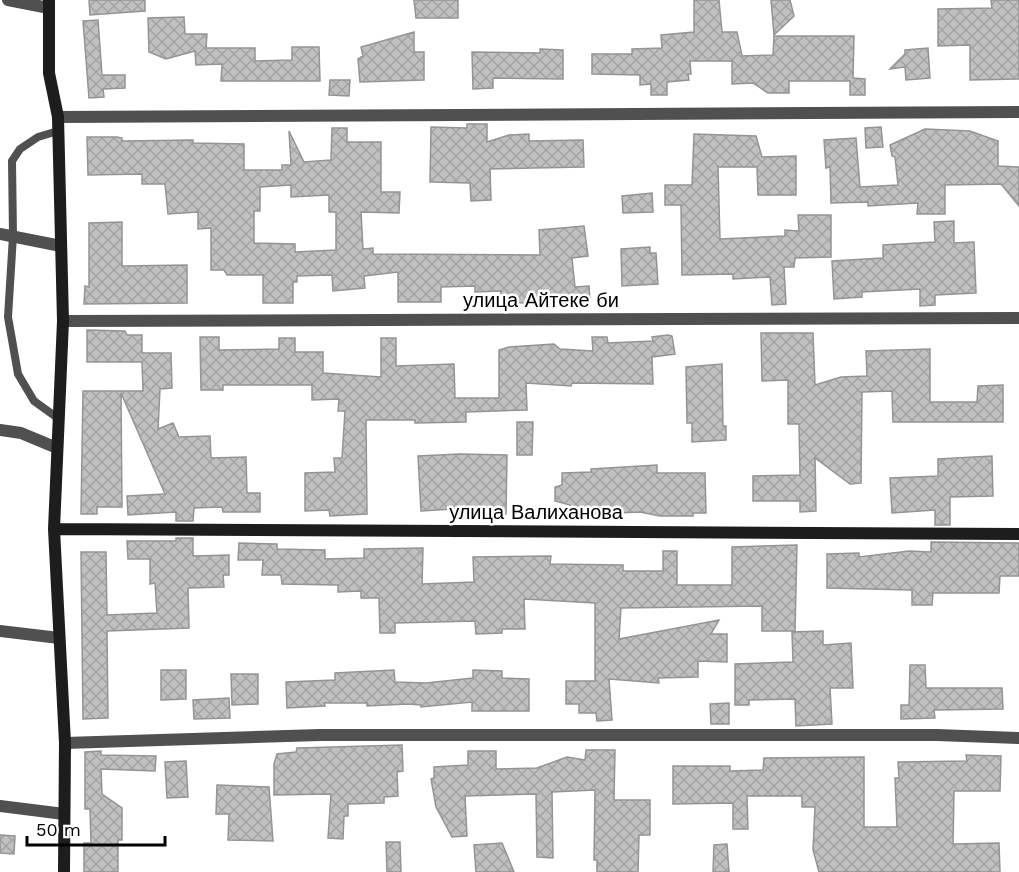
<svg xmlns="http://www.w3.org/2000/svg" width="1019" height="872" viewBox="0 0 1019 872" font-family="'Work Sans',sans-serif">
<defs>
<pattern id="building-cross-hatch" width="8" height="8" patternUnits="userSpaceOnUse" patternTransform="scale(1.5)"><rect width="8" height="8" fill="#c0c0c0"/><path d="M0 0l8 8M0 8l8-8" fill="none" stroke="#a3a3a3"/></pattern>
</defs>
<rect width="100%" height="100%" fill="#fff"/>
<path fill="url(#building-cross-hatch)" stroke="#949494" stroke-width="1.5" fill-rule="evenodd" d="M89,0H145V11L90,15Z
M414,0H458V18H416Z
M694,0H719L722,32H737L742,56L773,55L774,36H854L853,78L865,79V95H850V81H789V93H768L753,83L732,84V61H690L691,74H688L689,80L667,82V95H651V84L640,85V75L592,74V54H632V49L662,48L661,35L694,32Z
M771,0H790L794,16L774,35Z
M991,0H1019V79L970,80V45L938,46V9L992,8Z
M184,17L185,34H207L206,48H255V61L292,60V47H319L320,81H221L222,64L196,65L195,51L166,59L149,52L148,18Z
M98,20L102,75H125V88L103,89L104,97L89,98L83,21Z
M414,32V52H424V80L360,82L358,59L363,56L361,47Z
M928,48L930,78L906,80L905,67L890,69L905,54V50Z
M540,49L563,50V79L493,78V88L473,89L472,52L540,53Z
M330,80H350L349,96L329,95Z
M467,124H487V142L509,135L529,134V141L583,140L584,167L490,169L491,200L471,201L470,183L430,182L431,127L467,128Z
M881,127L883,147L866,148L865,128Z
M332,128H347V142H381V192H400L399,213L361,212L363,249L373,248V254L540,255L539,230L584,226L588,256L572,258L575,287L589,286L590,302L501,303V291L475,292V286L441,287V302H398V272L364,276L365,288L333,291L332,275L297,276V282H293V303H263V275H227L224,270H211V228L198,229V212L168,214L165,184H142V174L88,175L87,137H117L122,138V141L193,140V143L244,144V170H282V165H291L289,131L304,162L331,160ZM291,185V197L329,195V212H336V250L295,252V244L254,243V211H260V187Z
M925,129L970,131L998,141V166L1019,167V206L1001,184L945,185V214H917L918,203L868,206V202L831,203L830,167L826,168L824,140L856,138L860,187L898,185L895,157L892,156L890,145Z
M694,134L756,136L762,157L796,156V195H758L757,167H718L720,239L785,236V230L799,231L798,215H831V257L795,258L794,267H784L786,304L772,305L770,277L733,279V274L682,275L681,205H665V185H692Z
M652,193L653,212L623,213L622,196Z
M954,221V243L974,242L976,293L935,295V305L920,306V289L862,292V297L834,299L832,261L883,258V245L935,242L934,222Z
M122,222V266L187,265V303L84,304L85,286L89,287V223Z
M650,247V253H656L658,284L622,286L621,249Z
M87,330L125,331L127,335H142V353H171L172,388L160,389L158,429L173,423L179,437L210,436L211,458L246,457L247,493H260V512H223L222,507L194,508L193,521H176V512L128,515L127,496L165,494L121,393L122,507H97V514H81L83,391H143L142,362H87Z
M761,333H813L815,385L841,377L867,376L866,351L930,349V402H977L978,386L1003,385V422H893L892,391L862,392L861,483L850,484L815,458L816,511L800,512V501H753V476L800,475L799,424H788V380L762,381Z
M668,335L672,336L675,354L652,357L653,384L572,383L571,386L526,383L527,410L466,412V422L415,423V420H366L367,514L330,516L329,510L305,511V473L335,472L334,458H342L345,411H338L339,399L312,400V385H223V390H201L200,337H219V350L279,349V338H295V352H323V373L381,377V338H396V366L454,364L455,398H499V350L509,347L554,344L560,349L593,351L592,337H607L608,343L653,341L652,337Z
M722,364L723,426H726V440L692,442V423H687L686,367Z
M517,422H533L532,455H517Z
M460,454L507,455L506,514L469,513L470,508L421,511L418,456Z
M992,456L993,496L950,497V525H935V510L892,513L890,478L938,476V459Z
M657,465V473H705L706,513H693V516H660L640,512L570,515V505L555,501V487L562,485V473L591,472V469Z
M176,538H193V556L229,555V575H223L224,587L188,588L189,628L107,631L108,718L83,719L81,552H106L107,615L157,613L155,583L150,584V559H128L127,541H176Z
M931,542L1019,543V576H1000L999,593H933L932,605H912V590L827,588V554L859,553V557L909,551L931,552Z
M239,543L277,544V549L325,550V559L364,558V549L423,548L422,584L474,582L473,557L551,556L550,564L623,565V571H663V551H677V585H732V547L797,545L795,631H762V606L621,608L619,639L719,620L711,634H727V662L698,661V677L658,678L659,683L609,679L612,720L597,721L596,713H579V704H566V681H595V603L524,599L525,629H502V633L476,634L475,621L395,623V633H380L379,598H361V591L338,592V585L282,584L281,575H262L263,560H238Z
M823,631V645L851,643L853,688H830L832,724L796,726L795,699L749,700V705H735V664L793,662L792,632Z
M910,665H925L926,688H1002L1003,709L934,710L935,718L901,719V705H909Z
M161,670H186V699L161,700Z
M394,670L395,682L426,683L473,678V670L502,671V678L529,679V711H472V702L421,707V705L408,704L367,706V703H324L325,706L287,708L286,682L335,680V673Z
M231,674H258V704L232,705Z
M229,698L230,718L194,719L193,700Z
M729,703V724H711L710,704Z
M402,745L403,771L397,772L398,796L384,797V803L348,804V816H344L343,839L328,838L331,794L274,795V764L277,754L296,752L297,748Z
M586,750H615L614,800H650V835H639L638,872H597V860H594L595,790L552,792L553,858L537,857L536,794L465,796L467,836L452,837L436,807L431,779L434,778V767L468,765V751H496V769L537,768L567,757L585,760Z
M101,751V755L156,756L155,771L101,769L102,794L122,808V840H118V872H84V843H91L90,809H85V752Z
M966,755L1001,756L1000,791H954L953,844L999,843L1000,872H819L813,850L815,807H802V796H747L748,829H733V803L673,804V766H730V771L763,770L764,758L864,757V827H897L895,778H899L898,762L967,761Z
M186,761L188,797L167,798L165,762Z
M217,785L269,787L273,841L228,840L229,814H216Z
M0,835L15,836L14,854L0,853Z
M386,842H400L401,872H387Z
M502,843L514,872H476L474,845Z
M727,844L729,872H713L714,845Z"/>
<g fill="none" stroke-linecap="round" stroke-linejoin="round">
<path stroke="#505050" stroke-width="8" d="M58,131L38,137L20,149L12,161L13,236L8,317L18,374L34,401L59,419"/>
<path stroke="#505050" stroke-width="12" d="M8,0L49,8
M58,117L1019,112
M0,234L61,246
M63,321L1019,318
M0,430L21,433L57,448
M0,631L59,638
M65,743L320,735H937L1019,738
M0,806L64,814"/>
<path stroke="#1d1d1d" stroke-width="12" d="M49,0V73L58,117L63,321L54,529L65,743L64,872
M54,529L1019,534"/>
</g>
<g text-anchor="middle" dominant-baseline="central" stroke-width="5" stroke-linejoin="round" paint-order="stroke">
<g font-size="20" fill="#000" stroke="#fff">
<text x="541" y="300">улица Айтеке би</text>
<text x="536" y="512">улица Валиханова</text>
</g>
</g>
<path d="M27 836v9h138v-9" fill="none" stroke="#000000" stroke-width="3"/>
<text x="36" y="836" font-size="18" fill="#000000" stroke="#ffffff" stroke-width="4.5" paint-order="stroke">50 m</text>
</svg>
